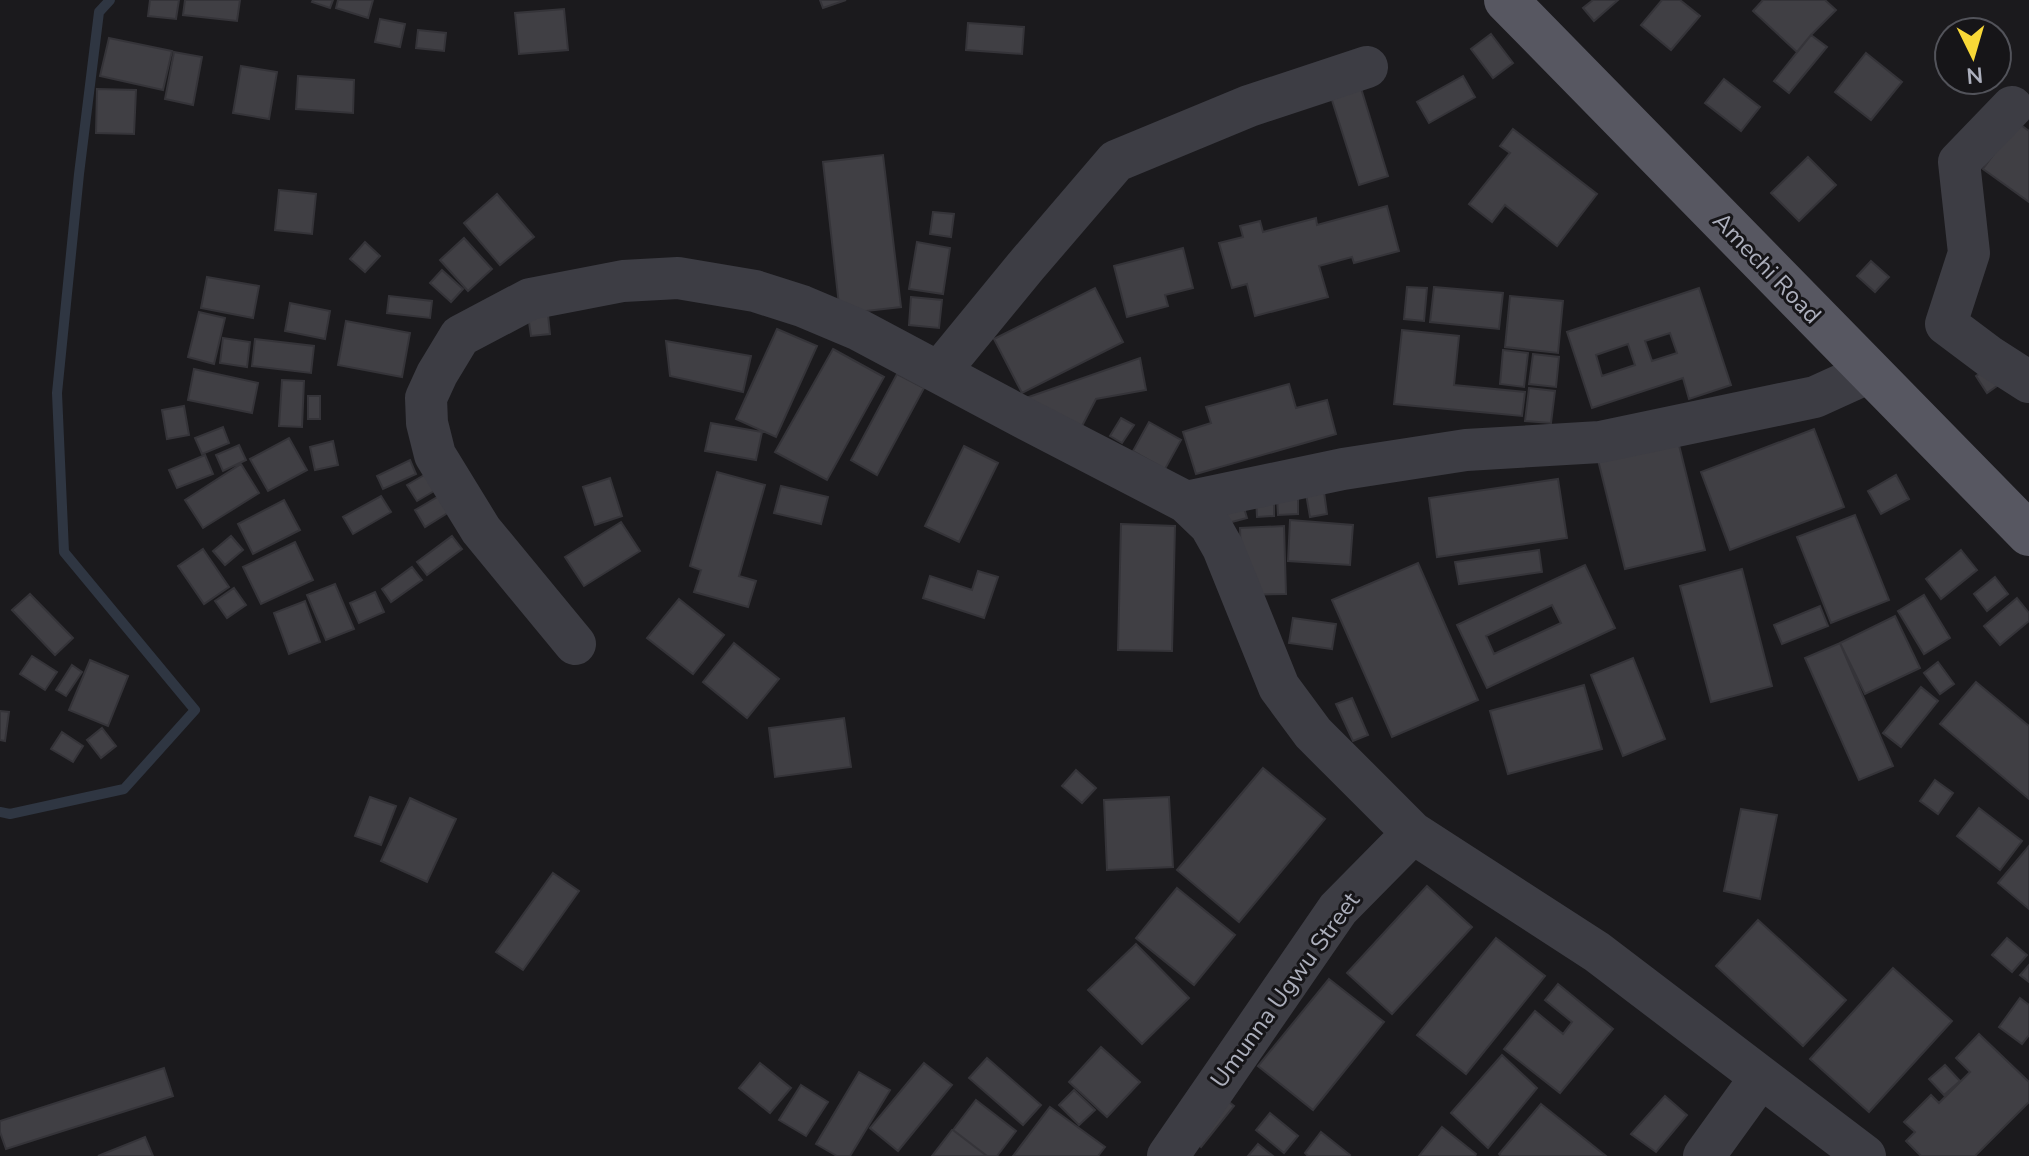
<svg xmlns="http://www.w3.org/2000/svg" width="2029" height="1156" viewBox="0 0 2029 1156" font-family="'Nunito Sans',sans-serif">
<rect width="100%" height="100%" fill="#1b1a1d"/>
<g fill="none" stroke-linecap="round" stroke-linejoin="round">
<path stroke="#2f3642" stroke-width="10" d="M0,812L10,814L124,789L195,710L64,552L57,393L79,174L99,12L110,0"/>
</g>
<path fill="#403f44" stroke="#353439" stroke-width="2" fill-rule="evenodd" d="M150,0H179L176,19L148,16Z
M185,0H240L237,21L183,15Z
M313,0H333L330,8L312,2Z
M338,0H373L368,18L336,8Z
M820,0H846L823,8Z
M1593,0H1618L1594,21L1583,8Z
M1662,0H1680L1700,16L1671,50L1641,25Z
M1763,0H1825L1836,10L1811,35L1797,52L1753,11Z
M564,9L568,50L519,54L515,13Z
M380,19L405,24L400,47L375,42Z
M968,23L1024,27L1022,54L966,50Z
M418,30L446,33L444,51L416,48Z
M1491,34L1513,63L1493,78L1471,49Z
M1811,35L1827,47L1789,93L1774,81Z
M109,38L172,51L163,90L100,76Z
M174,52L202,57L193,105L165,99Z
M1866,53L1902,82L1871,120L1835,92Z
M241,66L277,72L269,119L233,113Z
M298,76L354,80L353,113L296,109Z
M1463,76L1475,97L1429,123L1417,102Z
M1724,79L1760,107L1741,131L1705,103Z
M1360,85L1388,176L1359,185L1330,94Z
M97,89L136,90L134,134L96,133Z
M2017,122L2029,131V202L1983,169Z
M1513,129L1597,194L1557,246L1505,205L1492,222L1469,204L1510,153L1500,146Z
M883,155L901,307L840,314L823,162Z
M1808,157L1836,185L1799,221L1771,193Z
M279,190L316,194L312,234L275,230Z
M497,194L534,237L500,265L464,223Z
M1387,206L1399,251L1354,263L1352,257L1319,266L1328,297L1255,316L1247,284L1232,288L1219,243L1243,237L1240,226L1260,221L1263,232L1316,218L1317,225Z
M933,212L954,214L951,237L930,234Z
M464,238L492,269L468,291L440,260Z
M365,242L380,256L365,272L350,259Z
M917,242L950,248L943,294L909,289Z
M1183,248L1193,288L1165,295L1168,306L1127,317L1114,266Z
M1871,261L1889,277L1875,292L1857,276Z
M442,270L463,289L451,302L430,283Z
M207,277L259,286L253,318L201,308Z
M1407,287L1427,288L1424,321L1404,319Z
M1434,287L1503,293L1499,329L1430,322Z
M1095,288L1123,342L1022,393L994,339Z
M1699,288L1731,385L1689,399L1683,378L1592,408L1567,332ZM1670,333L1677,353L1652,361L1645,341ZM1628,344L1635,365L1602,376L1596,355Z
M389,296L432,301L430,318L387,313Z
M1510,296L1563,301L1558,353L1505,347Z
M911,297L942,300L939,328L909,325Z
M290,303L330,311L325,339L285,331Z
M547,305L550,334L531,336L527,308Z
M199,312L225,318L214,364L188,357Z
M346,321L410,333L402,377L338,365Z
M777,329L817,346L776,437L736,419Z
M1402,330L1459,336L1454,385L1525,392L1522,416L1394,404Z
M223,338L250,342L247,367L220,363Z
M255,339L314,346L311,373L252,366Z
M666,341L751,356L743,392L670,376Z
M833,349L884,377L827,480L775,452Z
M1503,350L1528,353L1524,387L1500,384Z
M1533,354L1559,357L1556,387L1529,384Z
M1140,358L1146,390L1096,399L1081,428L1023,399Z
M1993,364L2004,381L1987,393L1976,376Z
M194,369L258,383L252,413L188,400Z
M897,374L924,388L877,475L851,460Z
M282,380L304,381L302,427L279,426Z
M1289,384L1296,408L1327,400L1336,434L1196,474L1183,432L1211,423L1206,407Z
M1529,388L1555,391L1551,423L1525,421Z
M308,396H320V419H308Z
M184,406L189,435L167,439L162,410Z
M1121,418L1134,425L1122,443L1110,436Z
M1149,422L1181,440L1165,469L1133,451Z
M711,423L762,432L756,460L705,451Z
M223,427L229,443L202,454L195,438Z
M1814,429L1844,507L1730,550L1701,472Z
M289,438L307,470L268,491L250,459Z
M333,441L338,465L315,470L310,447Z
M1678,441L1705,550L1625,569L1598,460Z
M239,445L246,460L223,471L216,455Z
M964,446L998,463L959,542L925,526Z
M205,455L213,474L177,488L169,470Z
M410,460L416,474L383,489L377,476Z
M241,464L259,493L203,528L185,500Z
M431,471L441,487L417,501L407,485Z
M717,472L765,485L739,576L756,581L748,607L694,592L701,570L690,566Z
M1896,475L1909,499L1881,514L1868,491Z
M610,478L622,516L595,525L583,487Z
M1558,479L1567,538L1437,557L1429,498Z
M781,486L828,497L821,524L774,513Z
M1324,492L1327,514L1310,517L1306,494Z
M444,493L454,509L425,527L415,510Z
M381,496L391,512L353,534L343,517Z
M1256,497H1274V516L1257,517Z
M1298,498V514L1278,515L1277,499Z
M284,500L300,530L253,554L238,524Z
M1242,501L1247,518L1224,524L1220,507Z
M1855,515L1889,600L1831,623L1797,537Z
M1290,520L1353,525L1350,565L1288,561Z
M621,522L640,551L584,586L565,557Z
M1121,524L1175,526L1172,651L1118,650Z
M1284,526L1286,594L1242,595L1240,528Z
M231,536L243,550L225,565L213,551Z
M452,536L462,549L427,575L417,562Z
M295,542L313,580L261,604L243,567Z
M203,549L229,587L204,604L178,566Z
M1539,550L1542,572L1459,584L1455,562Z
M1961,550L1977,570L1941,599L1926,579Z
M1418,563L1478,700L1392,737L1332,600Z
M1585,565L1615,628L1487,688L1457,625ZM1552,605L1561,623L1494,654L1486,636Z
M412,567L422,580L391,602L382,589Z
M1742,569L1772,686L1711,702L1680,586Z
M978,571L998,577L984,618L923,598L930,576L972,590Z
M1995,577L2008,594L1987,611L1974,594Z
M335,584L354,629L326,640L307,595Z
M234,588L246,605L227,618L215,601Z
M375,592L384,612L359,623L350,603Z
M30,594L73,638L55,655L12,610Z
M1924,595L1950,638L1924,654L1898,611Z
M2017,598L2029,613V621L2000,645L1984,626Z
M679,599L724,635L693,674L647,638Z
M305,601L320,642L289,654L274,613Z
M1820,606L1828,626L1782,644L1774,625Z
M1895,616L1920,668L1865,694L1840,643Z
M1293,618L1336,624L1332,649L1289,643Z
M734,643L779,679L747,718L703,682Z
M1840,643L1893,766L1859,780L1805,658Z
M32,656L57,672L45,690L20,674Z
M1633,658L1665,739L1623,756L1591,675Z
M90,660L128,676L108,726L69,710Z
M1938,662L1954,684L1940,694L1924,673Z
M72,665L82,672L66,696L56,690Z
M1976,682L2029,726V799L1940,724Z
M1584,685L1602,749L1508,774L1490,711Z
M1921,687L1938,701L1901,747L1883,733Z
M1352,698L1368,735L1353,741L1336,704Z
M0,711L9,712L5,741L0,740Z
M844,718L851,767L775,777L769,728Z
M102,728L116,746L101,758L87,740Z
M62,732L83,746L73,762L51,749Z
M1263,768L1325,819L1239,922L1177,870Z
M1076,770L1096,788L1082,803L1062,786Z
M1935,780L1953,793L1938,814L1920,801Z
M370,797L396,806L381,845L355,836Z
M1169,797L1173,867L1107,870L1104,800Z
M410,798L456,819L427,882L381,861Z
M1979,808L2022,841L2000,870L1957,836Z
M1741,809L1777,815L1760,899L1724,891Z
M2029,846V909L1998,883Z
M553,873L579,891L523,970L496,952Z
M1427,886L1472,927L1392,1014L1347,973Z
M1177,888L1235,935L1194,985L1136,938Z
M1758,920L1846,1000L1803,1046L1716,966Z
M1496,938L1545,976L1466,1074L1417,1035Z
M2007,938L2027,955L2012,972L1992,955Z
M1136,944L1189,998L1142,1044L1088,990Z
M2029,965V982L2020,975Z
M1893,968L1952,1021L1869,1112L1810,1059Z
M1329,979L1384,1022L1313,1110L1258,1066Z
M1558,984L1613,1029L1560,1093L1504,1049L1535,1011L1563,1034L1572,1022L1545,1000Z
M2020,998L2029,1005V1035L2022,1044L1999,1027Z
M1979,1034L2029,1082V1102L1975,1156H1921L1906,1141L1915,1132L1904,1122L1931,1095L1939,1103L1970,1072L1956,1058Z
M1101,1047L1140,1082L1107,1117L1069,1082Z
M1502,1055L1537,1088L1488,1148L1451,1113Z
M987,1058L1041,1105L1023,1125L969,1078Z
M760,1063L791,1088L770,1113L739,1088Z
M924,1063L952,1085L898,1151L870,1128Z
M1945,1065L1960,1081L1944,1095L1929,1079Z
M164,1068L173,1096L6,1149L0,1132V1121Z
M859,1072L890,1090L850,1156H837L816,1144Z
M801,1085L828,1102L806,1136L779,1120Z
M1074,1090L1095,1110L1079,1125L1059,1105Z
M1220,1095L1234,1106L1201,1147L1187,1136Z
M1665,1096L1687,1115L1656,1152L1631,1134Z
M976,1100L1016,1131L997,1156H987L953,1130Z
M1541,1104L1606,1156H1501L1499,1154Z
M1050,1107L1105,1147L1098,1156H1013Z
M1270,1113L1298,1136L1284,1153L1256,1130Z
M1442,1127L1476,1154L1475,1156H1419Z
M952,1130H953L987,1156H932Z
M1321,1132L1350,1155L1349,1156H1308L1305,1153Z
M145,1137L153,1156H98Z
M1258,1144L1273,1156H1248Z"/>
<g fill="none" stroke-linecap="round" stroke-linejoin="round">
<path stroke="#3d3d44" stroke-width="42" d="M2012,107L1959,162L1969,253L1946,324L1990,357L2029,382
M939,372L1026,266L1116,161L1249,106L1367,67
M1186,502L1343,469L1466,450L1600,442L1815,397L1870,372
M575,644L481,530L435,455L427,423L426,398L437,374L460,336L530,299L623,281L678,278L755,291L802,306L859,330L1024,418L1186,502L1210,525L1223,548L1279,687L1313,733L1413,833L1597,952L1865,1156
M1168,1156L1338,909L1413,833
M1704,1156L1761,1077"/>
<path stroke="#575761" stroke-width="44" d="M1506,0L2029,534"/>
</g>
<g text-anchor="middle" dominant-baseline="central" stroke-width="6" stroke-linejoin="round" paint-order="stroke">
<g font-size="24" fill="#acafbc" stroke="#161518">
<text transform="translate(1767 268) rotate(46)">Amechi Road</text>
<text transform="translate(1285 990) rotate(-54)">Umunna Ugwu Street</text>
</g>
</g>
<g transform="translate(1973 56) rotate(175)"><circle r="38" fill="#161518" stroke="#52535a" stroke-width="2"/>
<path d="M0-6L14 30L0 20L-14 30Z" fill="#f8d837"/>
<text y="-12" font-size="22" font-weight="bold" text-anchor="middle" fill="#acafbc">N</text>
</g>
</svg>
